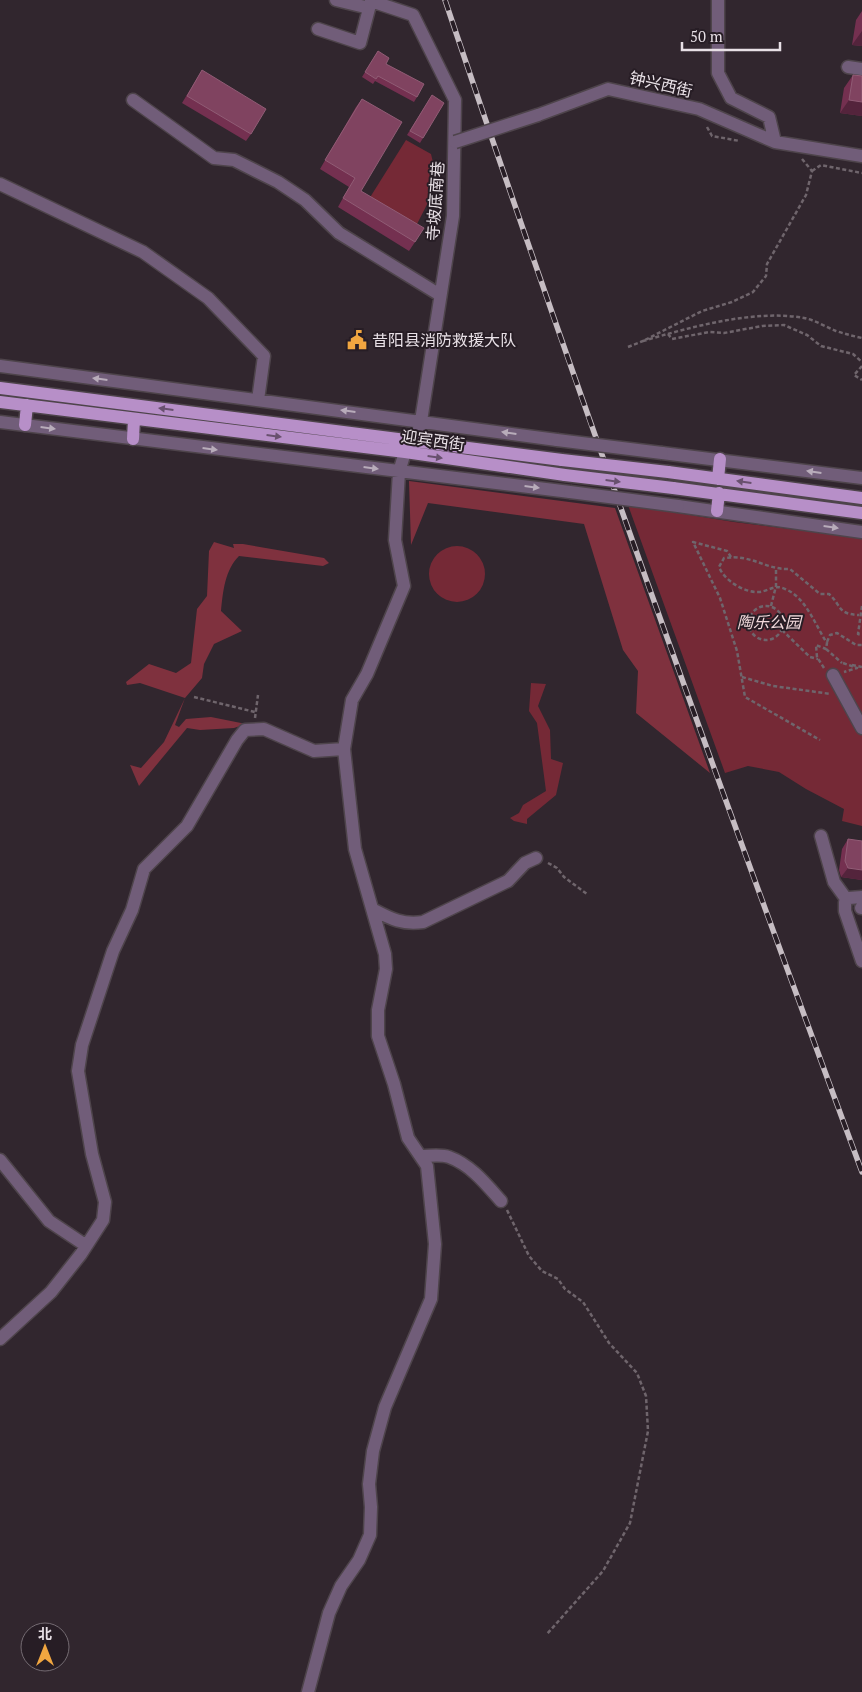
<svg xmlns="http://www.w3.org/2000/svg" width="862" height="1692" viewBox="0 0 862 1692" font-family="'PT Serif','Noto Sans SC',serif">
<rect width="100%" height="100%" fill="#31262e"/>
<path fill="#752936" d="M406,140L431,154L438,183L417,224L369,199Z
M628,505L734,522L862,538V826L842,821L844,809L806,789L779,772L748,766L725,773Z
M429 574a28 28 0 1 1 56 0a28 28 0 1 1-56 0Z
M531,683L546,684L538,706L550,730L551,759L563,763L556,795L527,819V824L514,821L510,818L519,813L523,805L546,791L537,723L529,711Z"/>
<path fill="#7f313e" d="M409,481L615,508L710,773L636,713L638,671L623,650L584,524L428,503L411,545Z
M214,542L234,548L233,544H243L324,558L329,563L323,566L239,556C225,570 223,591 221,611L242,631L214,644L204,664L202,678L185,698L175,725L179,727L186,719L211,717L246,724L234,728L200,730L187,728L139,786L130,765L141,768L164,742L185,698L140,683L127,685L126,682L149,664L176,673L191,663L197,609L207,596L209,551Z"/>
<g fill="none" stroke-linecap="round" stroke-linejoin="round">
<defs>
<path id="minor" d="M336,0L369,8
M718,0V73L731,98L769,117L775,142
M318,29L360,43L371,1L413,15L455,100L453,216L421,421L416,440
M848,67L862,69
M133,100L214,158L234,160L278,182L305,200L339,233L440,295
M538,115L608,89L699,109L775,142L862,156
M0,184L143,252L208,298L264,356L258,400
M0,366L557,440
M0,422L570,492
M662,453L862,478
M678,506L862,532
M833,675L862,728
M821,836L834,882L847,900
M862,897L849,898L845,902V911L862,961
M861,908H862
M374,910C391,919 403,925 423,922L508,881L525,863L536,858
M421,1156C430,1156 441,1154 449,1157C471,1165 486,1184 501,1201
M0,1160L49,1221L85,1245
M0,1339L51,1292L81,1254L103,1220L105,1202L92,1154L78,1071L82,1045L113,951L132,910L144,869L187,826L237,740L245,730L264,729L314,751L344,749
M308,1692L329,1613L341,1586L359,1560L370,1535L371,1507L369,1484L373,1451L385,1407L431,1299L435,1244L427,1166L408,1138L394,1084L378,1036V1010L386,969L385,954L355,849L344,749L352,700L367,674L404,586L395,540L399,472L405,452"/>
<path id="major" d="M0,388L562,460
M0,402L405,452L565,475
M25,425L27,405
M133,439L134,419
M668,472L862,498
M718,479L720,459
M673,488L862,513
M717,511L719,493"/>
</defs>
<use href="#minor" stroke="#4e444b" stroke-width="15"/>
<use href="#major" stroke="#4e444b" stroke-width="15"/>
<path stroke="#6f656c" stroke-width="2.5" stroke-dasharray="4 2.5" stroke-linecap="butt" d="M707,127L712,136L740,141
M802,159L812,171L806,195L767,264L766,276L753,292L732,302L702,311L643,341C691,327 755,309 804,318C815,320 826,327 836,331C845,334 853,336 862,338
M812,171L821,165L862,173
M668,334L672,339L709,332L724,333L762,326L784,325L807,335L821,346L853,354L862,362
M628,347L643,341
M862,366L854,375L862,380
M731,557L727,551L693,542L720,598L737,651L745,697L820,740
M749 623a17 17 0 1 1 34 0a17 17 0 1 1-34 0Z
M771,606L776,586V569
M862,606L858,634L862,635
M782,630L810,657L818,659
M827,642L830,635L837,633L856,645H862
M826,649L842,663
M843,663L857,668L844,672
M852,665L862,667
M824,668L817,657L816,645L826,649L827,643C815,625 806,597 785,589C775,584 769,591 759,592C744,593 724,580 719,567L724,558C753,554 765,570 790,569L820,594H829C842,606 837,614 859,615
M742,677L773,686L831,694
M194,697L255,712
M255,718L258,695
M548,863L557,868L564,877L587,894
M507,1210L529,1256L542,1271L558,1279L565,1289L583,1302L609,1343L637,1373L646,1396L648,1431L630,1523L603,1571L547,1634"/>
<use href="#minor" stroke="#715d79" stroke-width="12"/>
<use href="#major" stroke="#b78fc8" stroke-width="12"/>
<defs>
<path id="rail" d="M445,0C577,393 718,783 862,1172"/>
</defs>
<use href="#rail" stroke="#c6bdc3" stroke-width="5.5"/>
<use href="#rail" stroke="#271d25" stroke-width="4" stroke-dasharray="11" stroke-linecap="butt"/>
<defs>
<path id="minor-bridge" d="M455,142L538,115
M557,440L662,453
M570,492L678,506"/>
<path id="major-bridge" d="M562,460L668,472
M565,475L673,488"/>
</defs>
<use href="#minor-bridge" stroke="#4e444b" stroke-width="15" stroke-linecap="butt"/>
<use href="#major-bridge" stroke="#4e444b" stroke-width="15" stroke-linecap="butt"/>
<use href="#minor-bridge" stroke="#715d79" stroke-width="12"/>
<use href="#major-bridge" stroke="#b78fc8" stroke-width="12"/>
</g>
<path fill="#743050" d="M862,11V46L852,45L856,20Z
M378,51L386,64L417,97L414,102L375,81L373,84L362,77Z
M202,70L251,134L246,141L182,103Z
M853,75L862,76V116L840,113L844,88Z
M432,95L423,138L420,143L407,135Z
M362,99L361,191L415,242L409,251L338,207L349,187L320,169L356,107Z
M848,839L862,841V880L841,877L839,870L842,849Z"/>
<path fill="#54243c" d="M862,31V46L852,45Z
M849,100L862,102V116L840,113Z
M848,868L862,870V880L841,877Z"/>
<path fill="#804360" stroke="#905c75" d="M378,51L389,58L386,64L424,84L417,97L378,76L376,79L365,72Z
M202,70L266,109L251,134L187,96Z
M853,75L862,76V102L849,100Z
M432,95L444,103L423,138L410,131Z
M362,99L402,122L361,191L424,228L415,242L343,198L355,178L325,160Z
M848,839L862,841V870L848,868L845,861Z"/>
<defs><path id="oneway-solid" d="M-6-.8H1V-3.2L6.5 0L1 3.2V.8H-6Z" transform="scale(1.25)"/></defs>
<g fill="#b8acba">
<use href="#oneway-solid" transform="translate(100 379) rotate(-173)"/>
<use href="#oneway-solid" transform="translate(348 411) rotate(-173)"/>
<use href="#oneway-solid" transform="translate(48 428) rotate(7)"/>
<use href="#oneway-solid" transform="translate(509 433) rotate(-172)"/>
<use href="#oneway-solid" transform="translate(210 449) rotate(7)"/>
<use href="#oneway-solid" transform="translate(371 468) rotate(7)"/>
<use href="#oneway-solid" transform="translate(814 472) rotate(-172)"/>
<use href="#oneway-solid" transform="translate(532 487) rotate(7)"/>
<use href="#oneway-solid" transform="translate(831 527) rotate(8)"/>
</g>
<g fill="#68506e">
<use href="#oneway-solid" transform="translate(166 409) rotate(-173)"/>
<use href="#oneway-solid" transform="translate(274 436) rotate(7)"/>
<use href="#oneway-solid" transform="translate(435 457) rotate(8)"/>
<use href="#oneway-solid" transform="translate(613 481) rotate(7)"/>
<use href="#oneway-solid" transform="translate(744 482) rotate(-172)"/>
</g>
<defs>
<symbol id="civic-bare" viewBox="-9 -9 18 18"><path d="M-.6-6.5H3V-4.5H.6V-3L4-1V1h2V6H-6V1h2V-1L-.6-3ZM-1.2 2.5V6h2.4V2.5Z" fill="#f1a640" stroke="#271d25" stroke-width="2.5" paint-order="stroke"/></symbol>
</defs>
<g fill-rule="evenodd">
<use href="#civic-bare" x="343" y="326" width="28" height="28"/>
</g>
<g text-anchor="middle" dominant-baseline="central" stroke-width="4" stroke-linejoin="round" paint-order="stroke">
<g font-size="16" fill="#e8e0e6" stroke="#271d25">
<text transform="translate(661 84) rotate(13)">钟兴西街</text>
<text transform="translate(435 201) rotate(-86)">寺坡底南巷</text>
<text transform="translate(433 440) rotate(8)">迎宾西街</text>
</g>
<g font-size="16" fill="#e8e0e6" stroke="#271d25" text-anchor="start">
<text x="372" y="340">昔阳县消防救援大队</text>
</g>
<g font-size="16" font-style="italic" fill="#f3dadc" stroke="#271d25">
<text x="769" y="622">陶乐公园</text>
</g>
</g>
<g transform="translate(45 1647)"><circle r="24" fill="#271d25" stroke="#746b72"/>
<path d="M0-4L9 19L0 12L-9 19Z" fill="#f1a640"/>
<text y="-8" font-size="14" font-weight="bold" text-anchor="middle" fill="#e8e0e6">北</text>
</g>
<path d="M682 42v8h98v-8" fill="none" stroke="#e8e0e6" stroke-width="2.5"/>
<text x="690" y="42" font-size="15" fill="#e8e0e6" stroke="#271d25" stroke-width="4" paint-order="stroke">50 m</text>
</svg>
